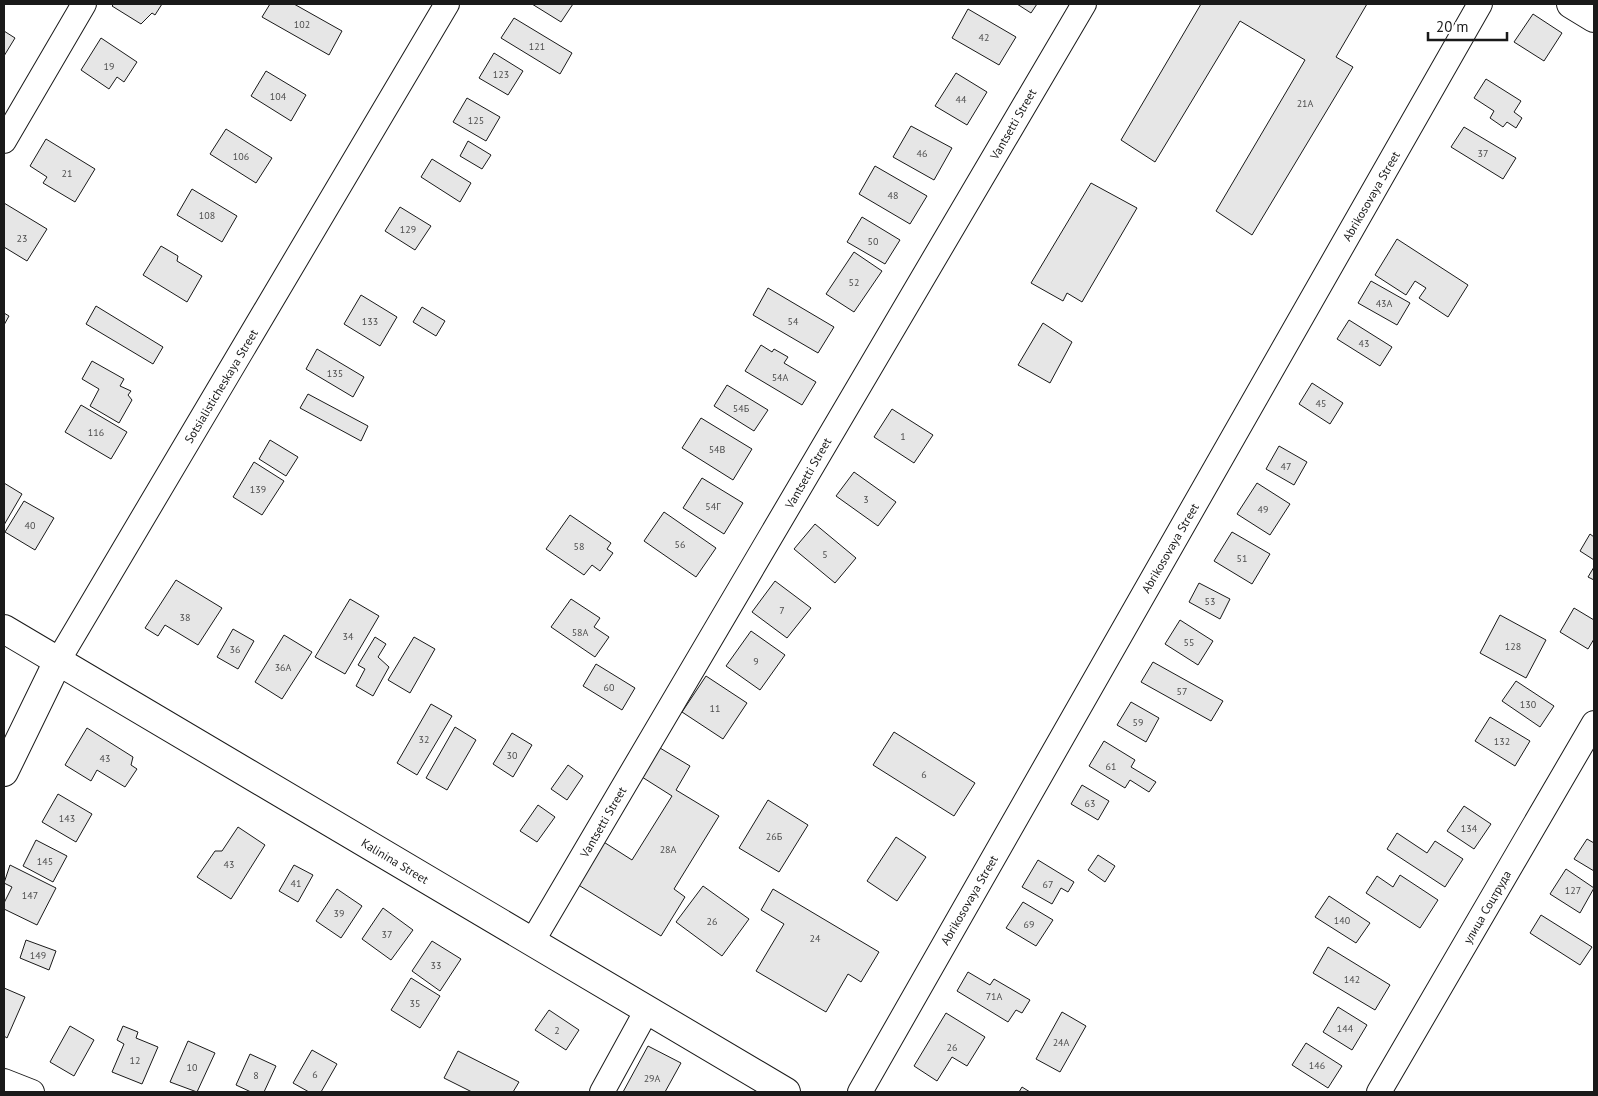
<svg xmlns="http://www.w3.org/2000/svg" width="1598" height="1096" viewBox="0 0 1598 1096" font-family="'PT Sans',sans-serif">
<rect width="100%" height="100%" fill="#fff"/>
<path fill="#e6e6e6" stroke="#1a1a1a" d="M114,4H162L155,15L152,13L141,24L112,6Z
M270,4H294L342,31L329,55L262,17Z
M532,4H573L561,22Z
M1017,4H1037L1031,13Z
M1201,4H1367L1336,57L1353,67L1252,235L1216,211L1305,60L1240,21L1155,162L1121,140Z
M968,9L1016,37L999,65L952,38Z
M1533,14L1562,33L1544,61L1514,42Z
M514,18L572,53L560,74L501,38Z
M4,31L15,38L4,56Z
M101,38L137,62L124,82L117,77L109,89L81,70Z
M494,53L523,71L508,95L479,78Z
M266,71L306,95L291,121L251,96Z
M956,73L987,92L967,125L935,106Z
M1486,79L1521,101L1514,112L1522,118L1516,128L1507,122L1503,127L1490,118L1494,111L1474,98Z
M467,98L500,117L486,141L453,122Z
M911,126L952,148L934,180L893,157Z
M1464,127L1516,158L1503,179L1451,147Z
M226,129L272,158L256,183L210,154Z
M46,139L95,169L75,202L43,183L47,177L30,166Z
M468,141L491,155L482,169L460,156Z
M432,159L471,183L460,202L421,177Z
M875,166L927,196L910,224L859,194Z
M1091,183L1137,208L1082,302L1067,293L1063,301L1031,283Z
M192,189L237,216L222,242L177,215Z
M4,203L47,229L27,261L4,247Z
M400,207L431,226L415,250L385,231Z
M862,217L900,240L885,264L847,242Z
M1397,239L1468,285L1448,317L1419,298L1426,288L1415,281L1406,295L1375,275Z
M161,246L178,256L177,261L202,276L187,302L143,275Z
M854,252L882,271L854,312L826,294Z
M1371,281L1410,303L1397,325L1358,303Z
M768,288L834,327L818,353L753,315Z
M361,295L397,317L380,346L344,324Z
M96,306L163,347L153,364L86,324Z
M422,307L445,321L436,336L413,322Z
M4,313L9,316L4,325Z
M1349,320L1392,347L1380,366L1337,339Z
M1043,323L1072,342L1050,383L1018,365Z
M761,345L772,352L774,349L788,357L784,363L816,382L802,405L745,371Z
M317,349L364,377L353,397L306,369Z
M92,361L124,379L120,386L131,391L128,395L132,400L119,423L90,406L99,389L82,379Z
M1312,383L1343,403L1330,424L1299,404Z
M727,385L768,410L754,431L714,406Z
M308,394L368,426L361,441L300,408Z
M81,405L127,432L111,459L65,432Z
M892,409L933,435L914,463L874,437Z
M701,418L752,449L733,480L682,448Z
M270,440L298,457L286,476L259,459Z
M1279,446L1307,462L1294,485L1266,469Z
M254,462L284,481L262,515L233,497Z
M854,472L896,502L878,526L836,496Z
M702,478L743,503L724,534L683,508Z
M4,483L22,494L4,525Z
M1257,483L1290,504L1270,535L1237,514Z
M24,501L54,518L35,550L5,532Z
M664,512L716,548L696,577L644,541Z
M570,515L611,543L607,549L613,553L600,571L592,565L584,575L546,549Z
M815,524L856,558L835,583L794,549Z
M1232,532L1270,554L1252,584L1214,561Z
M1590,534L1594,537V560L1580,551Z
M1594,567V580L1588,577Z
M176,580L222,608L198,645L165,625L158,636L145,628Z
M775,581L811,608L787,638L752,612Z
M1199,583L1230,599L1220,619L1189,602Z
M350,599L379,616L345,674L315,657Z
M571,599L600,618L594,627L609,637L595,657L551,627Z
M1574,608L1594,620V639L1588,649L1560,632Z
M1500,615L1546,640L1526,678L1480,653Z
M1180,620L1213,641L1198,665L1165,644Z
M233,629L254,641L238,669L217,657Z
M751,631L785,655L760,690L726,666Z
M284,635L312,652L282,699L255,682Z
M375,637L386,644L378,657L389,667L373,696L356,686L365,669L358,665Z
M414,637L435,649L410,693L388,680Z
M1153,662L1223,701L1211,721L1141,682Z
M596,664L635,688L622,710L583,686Z
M706,676L747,703L723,739L682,712Z
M1516,681L1554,706L1540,727L1502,701Z
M1131,702L1159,718L1146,742L1117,725Z
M431,704L452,716L417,775L397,763Z
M1490,717L1530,741L1515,766L1475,741Z
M455,727L476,740L447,790L426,778Z
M87,728L133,757L131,765L137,769L125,787L97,770L91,781L65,765Z
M894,732L975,783L954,816L873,765Z
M512,733L532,745L513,777L493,764Z
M1104,741L1135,760L1131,767L1156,782L1149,792L1130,780L1125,788L1089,766Z
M660,748L690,766L676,790L719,816L674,889L685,897L661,936L572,881L599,839L632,860L672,796L642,777Z
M568,765L583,776L567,800L551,789Z
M1082,785L1109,801L1098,820L1071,804Z
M58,794L92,814L76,842L42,822Z
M768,800L808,825L779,872L739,848Z
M538,805L555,817L537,842L520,831Z
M1464,806L1491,824L1474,849L1447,831Z
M238,827L265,845L231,899L197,877L215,851H222Z
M1397,833L1427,853L1435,841L1463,859L1445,887L1387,849Z
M896,837L926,857L897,901L867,881Z
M1587,839L1594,843V871L1574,859Z
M36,840L67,856L53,882L23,866Z
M1098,855L1115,866L1105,882L1088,870Z
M1038,860L1074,882L1068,892L1061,888L1052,904L1022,887Z
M10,865L56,888L37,925L4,909V903L12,887L4,883Z
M294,865L313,875L298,902L279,891Z
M1566,869L1594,888L1580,913L1550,894Z
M1400,875L1438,900L1420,928L1366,893L1377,876L1393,887Z
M703,886L749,919L722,956L676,922Z
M337,889L362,906L341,938L316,921Z
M773,889L879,952L861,982L848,974L826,1012L756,971L784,924L761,910Z
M1329,896L1370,923L1356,943L1315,917Z
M1023,902L1053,920L1036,946L1006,928Z
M383,908L413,930L391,960L362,939Z
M1541,915L1592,947L1580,965L1530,933Z
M26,940L56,951L49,970L20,958Z
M432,941L461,959L440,991L412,971Z
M1328,947L1390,985L1375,1010L1313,973Z
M968,972L990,985L994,979L1030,1000L1022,1013L1016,1010L1008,1022L957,991Z
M411,978L440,996L420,1028L391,1010Z
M4,988L25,997L7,1038L4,1036Z
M1338,1007L1367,1025L1352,1050L1323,1032Z
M549,1010L579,1030L566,1050L535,1030Z
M1062,1012L1086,1026L1060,1072L1036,1059Z
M946,1013L985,1037L967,1066L952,1057L937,1081L914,1066Z
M70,1026L94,1040L74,1076L50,1062Z
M123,1026L138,1032L136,1038L158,1047L142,1084L112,1072L124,1044L117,1040Z
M188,1041L215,1053L197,1092L170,1082Z
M1306,1043L1342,1066L1328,1088L1292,1065Z
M648,1046L681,1063L665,1092H623Z
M312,1050L337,1064L321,1092H309L293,1083Z
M458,1051L519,1082L513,1092H472L444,1078Z
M250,1054L276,1066L264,1092H251L236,1085Z
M1022,1087L1030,1092H1019Z"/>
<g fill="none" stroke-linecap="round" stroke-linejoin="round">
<defs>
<path id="minor" d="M4,141L84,4
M58,661L447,4
M532,942L1084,4
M4,1081L32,1092
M602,1092L647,1010
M860,1092L1480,4
M1379,1092L1594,723"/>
<path id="tertiary" d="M4,772L58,661"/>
<path id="secondary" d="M4,629L786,1092"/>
<path id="primary" d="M1571,4L1594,18"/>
</defs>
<use href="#minor" stroke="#1a1a1a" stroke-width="26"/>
<use href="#tertiary" stroke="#1a1a1a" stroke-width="30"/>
<use href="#secondary" stroke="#1a1a1a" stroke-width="30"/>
<use href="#primary" stroke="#1a1a1a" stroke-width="30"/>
<use href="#minor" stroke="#fff" stroke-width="24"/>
<use href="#tertiary" stroke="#fff" stroke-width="28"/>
<use href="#secondary" stroke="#fff" stroke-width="28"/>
<use href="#primary" stroke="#fff" stroke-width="28"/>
</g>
<g text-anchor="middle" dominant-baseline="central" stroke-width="4" stroke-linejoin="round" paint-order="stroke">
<g font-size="10" fill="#4d4d4d">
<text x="302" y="24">102</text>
<text x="984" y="37">42</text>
<text x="537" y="46">121</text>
<text x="109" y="66">19</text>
<text x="501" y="74">123</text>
<text x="278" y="96">104</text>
<text x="961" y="99">44</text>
<text x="1305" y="103">21А</text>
<text x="476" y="120">125</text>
<text x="922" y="153">46</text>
<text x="1483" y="153">37</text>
<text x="241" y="156">106</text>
<text x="67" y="173">21</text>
<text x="893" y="195">48</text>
<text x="207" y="215">108</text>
<text x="408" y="229">129</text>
<text x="22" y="238">23</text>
<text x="873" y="241">50</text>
<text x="854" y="282">52</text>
<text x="1384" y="303">43А</text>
<text x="370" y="321">133</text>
<text x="793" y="321">54</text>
<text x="1364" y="343">43</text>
<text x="335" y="373">135</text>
<text x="780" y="377">54А</text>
<text x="1321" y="403">45</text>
<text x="741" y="408">54Б</text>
<text x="96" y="432">116</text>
<text x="903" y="436">1</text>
<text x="717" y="449">54В</text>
<text x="1286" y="466">47</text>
<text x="258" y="489">139</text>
<text x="866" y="499">3</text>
<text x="713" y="506">54Г</text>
<text x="1263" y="509">49</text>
<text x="30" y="525">40</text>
<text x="680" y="544">56</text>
<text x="579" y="546">58</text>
<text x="825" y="554">5</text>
<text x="1242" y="558">51</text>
<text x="1210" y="601">53</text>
<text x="782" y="610">7</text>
<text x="185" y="617">38</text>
<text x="580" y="632">58А</text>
<text x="348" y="636">34</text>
<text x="1189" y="642">55</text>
<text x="1513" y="646">128</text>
<text x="235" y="649">36</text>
<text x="756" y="661">9</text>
<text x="283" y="667">36А</text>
<text x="609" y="687">60</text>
<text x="1182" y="691">57</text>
<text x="1528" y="704">130</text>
<text x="715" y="708">11</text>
<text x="1138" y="722">59</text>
<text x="424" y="739">32</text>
<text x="1502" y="741">132</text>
<text x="512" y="755">30</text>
<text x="105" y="758">43</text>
<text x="1111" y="766">61</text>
<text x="924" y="774">6</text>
<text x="1090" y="803">63</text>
<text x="67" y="818">143</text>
<text x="1469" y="828">134</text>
<text x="774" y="836">26Б</text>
<text x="668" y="849">28А</text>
<text x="45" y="861">145</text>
<text x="229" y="864">43</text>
<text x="296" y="883">41</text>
<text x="1048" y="884">67</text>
<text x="1573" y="890">127</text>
<text x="30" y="895">147</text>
<text x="339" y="913">39</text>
<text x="1342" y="920">140</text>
<text x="712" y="921">26</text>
<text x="1029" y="924">69</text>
<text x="387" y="934">37</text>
<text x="815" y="938">24</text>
<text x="38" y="955">149</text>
<text x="436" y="965">33</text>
<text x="1352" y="979">142</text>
<text x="994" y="996">71А</text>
<text x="415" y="1003">35</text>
<text x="1345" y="1028">144</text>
<text x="557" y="1030">2</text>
<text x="1061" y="1042">24А</text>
<text x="952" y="1047">26</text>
<text x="135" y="1060">12</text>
<text x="1317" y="1065">146</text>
<text x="192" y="1067">10</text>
<text x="315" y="1074">6</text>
<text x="256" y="1075">8</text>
<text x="652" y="1078">29А</text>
</g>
<g font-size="12" fill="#1a1a1a" stroke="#fff">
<text transform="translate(1013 124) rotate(-60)">Vantsetti Street</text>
<text transform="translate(1371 196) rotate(-60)">Abrikosovaya Street</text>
<text transform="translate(221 386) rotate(-59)">Sotsialisticheskaya Street</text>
<text transform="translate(808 473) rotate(-60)">Vantsetti Street</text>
<text transform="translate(1170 548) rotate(-60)">Abrikosovaya Street</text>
<text transform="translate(603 822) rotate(-60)">Vantsetti Street</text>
<text transform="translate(395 861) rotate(31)">Kalinina Street</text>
<text transform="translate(969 900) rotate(-60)">Abrikosovaya Street</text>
<text transform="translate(1487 907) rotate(-60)">улица Соцтруда</text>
</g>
</g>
<rect width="1598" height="1096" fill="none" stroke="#1a1a1a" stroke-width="10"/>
<path d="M1428 32v8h79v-8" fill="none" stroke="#1a1a1a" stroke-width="2.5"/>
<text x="1436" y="32" font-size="15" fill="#1a1a1a" stroke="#ffffff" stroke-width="4" paint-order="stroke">20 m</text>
</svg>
